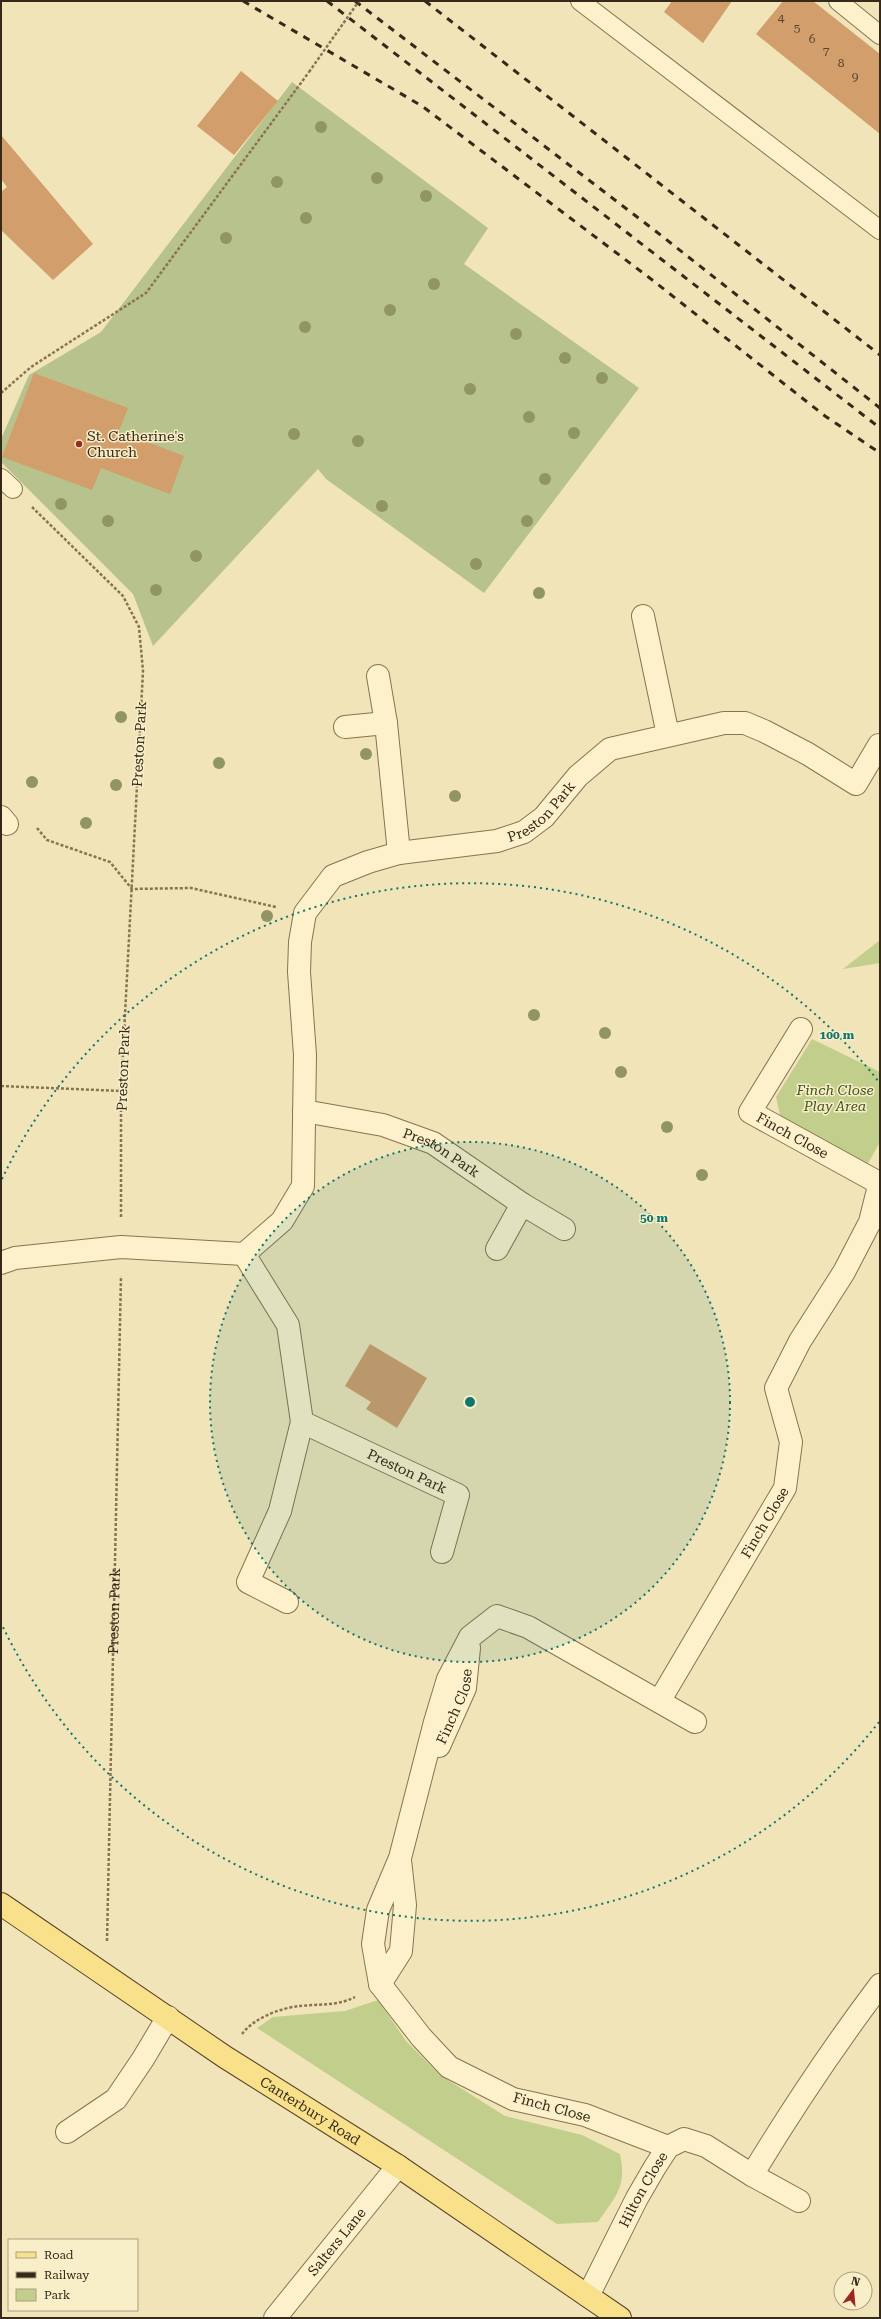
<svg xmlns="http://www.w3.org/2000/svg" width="881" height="2319" viewBox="0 0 881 2319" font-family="'Roboto Serif',serif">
<rect width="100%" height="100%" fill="#f1e4b8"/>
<path fill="#c2cf8c" d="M880,940V963L843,969Z
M812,1039L880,1072V1142L866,1167L780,1115L776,1097Z
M378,2000L406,2041L440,2075L505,2116L582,2135L620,2154C627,2187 616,2196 598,2222L557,2224L257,2028L273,2017L345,2011Z"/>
<path fill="#b8c28d" d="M292,82L488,228L464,264L639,388L484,593L326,479L318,469L153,646L133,594L1,462V439L29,375L101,332Z"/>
<path fill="#d29e6b" d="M672,1H732L703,43L664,12Z
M783,1H813L880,54V134L756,34Z
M241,71L278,101L234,155L197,126Z
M1,135L93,244L53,280L1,230V192L7,187L1,179Z
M34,373L128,408L119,431L184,456L170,494L101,468L92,490L2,457Z
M370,1344L427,1378L397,1428L366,1409L371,1402L345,1386Z"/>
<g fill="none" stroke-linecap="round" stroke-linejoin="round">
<defs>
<path id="service" d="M580,1L880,230
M838,1L880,35
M1,478L13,489"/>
<g id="minor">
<path d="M643,616L668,735"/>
<path d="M378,676L386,723L399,853"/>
<path d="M345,727L386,723"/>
<path d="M1,817L7,824"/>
<path id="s2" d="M801,1029L750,1112L879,1183"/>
<path id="s3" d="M304,1111L383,1125L433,1143L522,1204L564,1229"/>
<path d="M497,1249L522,1204"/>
<path d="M244,1254L288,1325L302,1422L280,1511L248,1582L287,1602"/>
<path id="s4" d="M1,1263L15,1258L121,1247L244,1254L282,1221L303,1186L305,1055L299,972L300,942L305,913L333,876L368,862L399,853L497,841L524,832L544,817L578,776L610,749L724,723H745L764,731L808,754L856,784L879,745"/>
<path id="s5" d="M302,1422L458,1495L442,1552"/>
<path id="s6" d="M660,1700L785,1488L791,1442L776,1388L800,1341L844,1272L870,1222L880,1182"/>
<path id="s7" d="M439,1746L465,1688L469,1648"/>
<path d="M380,1984L401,1951L405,1905L400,1860"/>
<path d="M67,2132L116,2099L143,2059L168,2017"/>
<path d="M668,2147L585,2115L513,2099L449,2067L421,2037L380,1984L373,1944L378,1910L400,1858L435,1722L448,1679L470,1637L497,1616L528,1627L695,1722"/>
<path d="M752,2175L799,2201"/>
<path id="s8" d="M588,2296L637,2198L655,2167L668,2147L684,2139L706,2146L752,2175C792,2109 834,2046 880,1985"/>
<path id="s9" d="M275,2318L398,2166"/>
</g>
<g id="primary">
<path id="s10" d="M1,1904L225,2057L398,2166L620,2318"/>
</g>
</defs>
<use href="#service" stroke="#887352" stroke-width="20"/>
<use href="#minor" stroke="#887352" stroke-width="24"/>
<use href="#primary" stroke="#544028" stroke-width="24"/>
<g stroke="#887352" stroke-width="2.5" stroke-dasharray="3 2" stroke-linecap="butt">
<path d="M1,393L31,367L146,293L309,72"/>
<path d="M32,507L123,596L139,627L143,671L121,1091V1217"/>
<path d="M37,828L47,840L110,862L132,889L191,888L276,907"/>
<path d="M1,1086L121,1091"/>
<path id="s1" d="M107,1941L121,1276"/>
<path d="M242,2034C254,2018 280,2008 300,2006C319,2004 338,2006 355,1997"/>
</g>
<use href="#service" stroke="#fcf1cb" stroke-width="18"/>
<use href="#minor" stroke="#fcf1cb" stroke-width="22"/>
<use href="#primary" stroke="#f9e08b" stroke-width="22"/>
<path stroke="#352919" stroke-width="3" stroke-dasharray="7 7" stroke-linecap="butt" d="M243,1L422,106L651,279L825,416L880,453
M327,1L880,428
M355,1L658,233L880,408
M425,1L880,355"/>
<path stroke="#887352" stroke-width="2.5" stroke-dasharray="3 2" stroke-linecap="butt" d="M309,72L359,1"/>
</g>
<g fill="#919463">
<circle cx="321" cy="127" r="6"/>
<circle cx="377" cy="178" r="6"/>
<circle cx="277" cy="182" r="6"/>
<circle cx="426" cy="196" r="6"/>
<circle cx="306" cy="218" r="6"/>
<circle cx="226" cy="238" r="6"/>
<circle cx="434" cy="284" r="6"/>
<circle cx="390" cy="310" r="6"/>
<circle cx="305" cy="327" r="6"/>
<circle cx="516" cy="334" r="6"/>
<circle cx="565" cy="358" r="6"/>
<circle cx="602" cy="378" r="6"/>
<circle cx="470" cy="389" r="6"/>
<circle cx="529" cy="417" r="6"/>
<circle cx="574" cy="433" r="6"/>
<circle cx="294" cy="434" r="6"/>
<circle cx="358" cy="441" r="6"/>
<circle cx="545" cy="479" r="6"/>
<circle cx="61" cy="504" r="6"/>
<circle cx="382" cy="506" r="6"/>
<circle cx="108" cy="521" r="6"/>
<circle cx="527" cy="521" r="6"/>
<circle cx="196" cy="556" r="6"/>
<circle cx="476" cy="564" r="6"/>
<circle cx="156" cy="590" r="6"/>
<circle cx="539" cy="593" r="6"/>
<circle cx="121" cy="717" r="6"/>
<circle cx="366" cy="754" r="6"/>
<circle cx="219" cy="763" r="6"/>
<circle cx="32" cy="782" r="6"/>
<circle cx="116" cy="785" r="6"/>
<circle cx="455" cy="796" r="6"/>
<circle cx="86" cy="823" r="6"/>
<circle cx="267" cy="916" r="6"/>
<circle cx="534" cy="1015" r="6"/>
<circle cx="605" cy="1033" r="6"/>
<circle cx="621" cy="1072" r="6"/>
<circle cx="667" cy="1127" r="6"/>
<circle cx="702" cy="1175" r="6"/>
</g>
<circle cx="470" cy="1402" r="260" fill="#0f766e" fill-opacity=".12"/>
<g fill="none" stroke="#0f766e" stroke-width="2" stroke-dasharray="2 4">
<circle cx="470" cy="1402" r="260"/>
<path d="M879 1722A519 519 0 0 1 2 1625M2 1179A519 519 0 0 1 879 1082"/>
</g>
<circle fill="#9b271e" stroke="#f8eec8" stroke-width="1.5" cx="79" cy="444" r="4"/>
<g text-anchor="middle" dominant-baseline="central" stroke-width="3" stroke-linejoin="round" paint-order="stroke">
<g font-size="12" fill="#5c462e">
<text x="781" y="18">4</text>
<text x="797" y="28">5</text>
<text x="812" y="39">6</text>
<text x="826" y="51">7</text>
<text x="841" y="63">8</text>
<text x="855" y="77">9</text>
</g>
<g font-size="14" fill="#352919" stroke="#f8eec8" text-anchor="start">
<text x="87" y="436">St. Catherine's<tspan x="87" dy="16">Church</tspan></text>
</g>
<g font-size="14" fill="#352919" stroke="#f8eec8">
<text transform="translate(139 744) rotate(-87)">Preston Park</text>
<text stroke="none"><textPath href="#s4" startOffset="879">Preston Park</textPath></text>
<text transform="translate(123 1068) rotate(-88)">Preston Park</text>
<text stroke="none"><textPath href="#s2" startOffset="146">Finch Close</textPath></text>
<text stroke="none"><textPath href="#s3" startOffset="145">Preston Park</textPath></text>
<text stroke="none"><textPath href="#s5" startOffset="116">Preston Park</textPath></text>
<text stroke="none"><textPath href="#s6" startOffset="206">Finch Close</textPath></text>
<text stroke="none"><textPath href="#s1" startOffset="330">Preston Park</textPath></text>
<text stroke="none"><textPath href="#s7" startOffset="43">Finch Close</textPath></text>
<text transform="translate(552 2107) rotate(15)">Finch Close</text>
<text stroke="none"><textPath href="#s10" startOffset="372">Canterbury Road</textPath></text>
<text stroke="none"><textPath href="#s8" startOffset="120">Hilton Close</textPath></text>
<text stroke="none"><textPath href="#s9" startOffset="98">Salters Lane</textPath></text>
</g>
<g font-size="14" font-style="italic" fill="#42531e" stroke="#f8eec8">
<text x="835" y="1090">Finch Close<tspan x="835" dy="16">Play Area</tspan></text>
</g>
</g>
<circle cx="470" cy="1402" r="6" fill="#0f766e" stroke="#f8eec8" stroke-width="2"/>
<g font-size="12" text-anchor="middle" font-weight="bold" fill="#0f766e" stroke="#f8eec8" stroke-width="3" stroke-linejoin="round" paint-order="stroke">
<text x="837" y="1039">100 m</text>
<text x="654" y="1222">50 m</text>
</g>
<rect width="881" height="2319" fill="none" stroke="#352919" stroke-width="4"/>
<rect x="8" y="2239" width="130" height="72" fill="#f8eec8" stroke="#aa9f82"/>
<rect x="16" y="2252" width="20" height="6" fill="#f9e08b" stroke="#aa9f82"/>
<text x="44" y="2259" font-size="12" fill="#352919">Road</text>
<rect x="16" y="2272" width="20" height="6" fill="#352919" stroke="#aa9f82"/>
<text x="44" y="2279" font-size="12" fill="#352919">Railway</text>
<rect x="16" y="2289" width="20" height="12" fill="#c2cf8c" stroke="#aa9f82"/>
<text x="44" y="2299" font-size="12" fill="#352919">Park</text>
<g transform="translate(853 2291) rotate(16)"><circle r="19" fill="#f8eec8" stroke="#aa9f82"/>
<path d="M0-3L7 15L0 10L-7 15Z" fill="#9b271e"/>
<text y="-6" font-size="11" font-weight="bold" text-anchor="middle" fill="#352919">N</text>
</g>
</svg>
